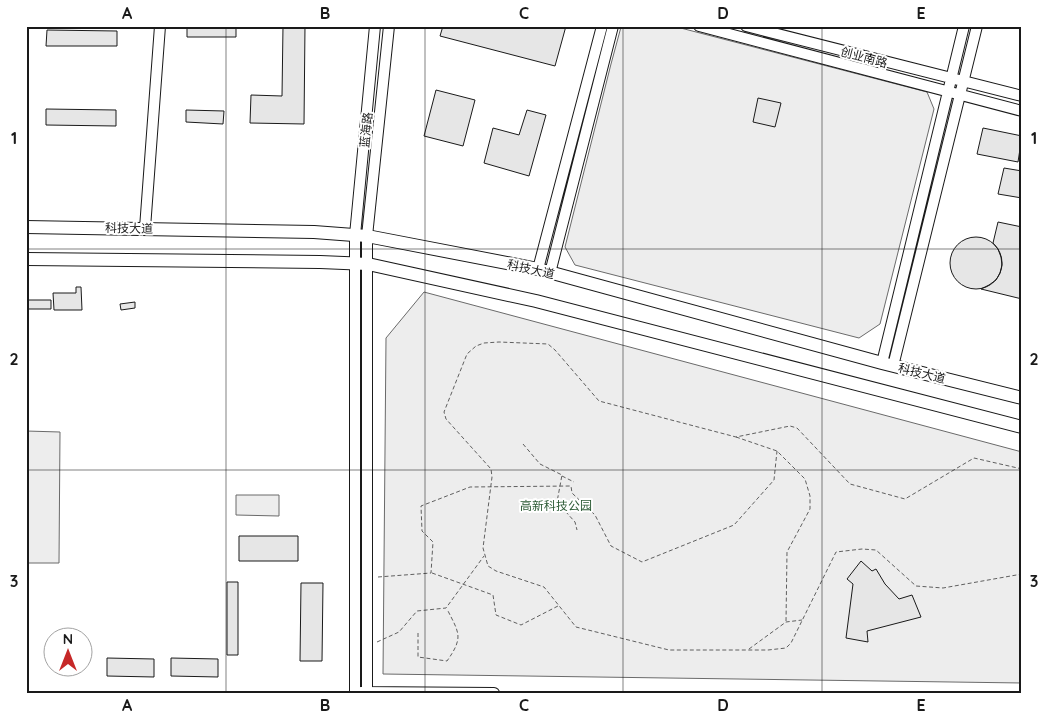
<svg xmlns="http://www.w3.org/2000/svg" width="1048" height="719" viewBox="0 0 1048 719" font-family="Quicksand,'Noto Sans SC',sans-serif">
<rect width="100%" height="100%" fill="#fff"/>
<path fill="#ededed" stroke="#6a6a6a" d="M623,26H673L927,92L934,109L880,324L859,338L575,265L565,247L611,64L621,27Z
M424,292L1022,452V683L383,674L386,338Z
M26,431L60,432L59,563H26Z
M236,495H279V516L236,515Z"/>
<path fill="#e6e6e6" stroke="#1a1a1a" d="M187,26H236V37H187Z
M283,26H305L304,124L250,123L251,95L282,96Z
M443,26H566L555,66L440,36Z
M47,30L117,31V46H46Z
M436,90L475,100L463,146L424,136Z
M758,98L781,103L775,127L753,122Z
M46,109L116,110V126L46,125Z
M186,110L224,111L223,124L186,122Z
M527,110L546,115L529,176L484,163L493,128L519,135Z
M983,128L1022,136L1018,162L977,154Z
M1004,168L1022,171V198L998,194Z
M998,222L1022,227V299L981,289L989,285L996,280L1000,273L1002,265L1001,257L998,249L993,243Z
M950 263a26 26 0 1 1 52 0a26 26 0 1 1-52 0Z
M76,287H81L82,310H54L53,293H76Z
M26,300H51V309H26Z
M135,302V308L121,310L120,304Z
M239,536H298V561H239Z
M861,561L872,571L876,569L885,584L899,599L912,595L921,617L867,631L868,642L846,638L853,584L847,579Z
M227,582H238V655H227Z
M301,583H323L322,661H300Z
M107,658L154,659V677L107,676Z
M171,658L218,659V677L171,676Z"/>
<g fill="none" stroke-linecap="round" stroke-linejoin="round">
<defs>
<path id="minor" d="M699,26L1022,111
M746,26L1022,96
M145,228L160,26
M538,269L602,26
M550,273L613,26
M882,363L964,26
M893,366L977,26
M361,692L494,693
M355,693V235L375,26
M367,693V236L389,26"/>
<path id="major" d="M26,227L314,232L367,236L538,269L882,363L1022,398
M26,259L320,262L368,264L536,301L1022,427"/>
</defs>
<use href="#minor" stroke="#1a1a1a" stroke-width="12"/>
<use href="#major" stroke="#1a1a1a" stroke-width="14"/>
<path stroke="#5f5f5f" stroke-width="1" stroke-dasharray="4 2.5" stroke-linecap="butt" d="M736,437L777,451L805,479L810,496V509L787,552L786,622
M523,444L540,464L562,475L557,502L575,522L577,530
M1022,469L974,458L905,499L850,484L797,428L790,426L736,437L599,401L555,350L548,344L499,342L484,343L476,346L467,354L444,412L446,419L491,469L492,477L483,548L488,566L496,571L544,587L576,627L669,650H768L786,648L791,643L836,552L862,549L876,550L916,586L943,588L1022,574
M562,476L574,482
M432,573L493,595L496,615L521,625L558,606
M378,577L431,573L433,542L422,531L421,506L470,487L571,486L572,493L595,515L611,546L642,562L734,525L774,480L777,451
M418,633V657L447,661C464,637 459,633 447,609
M377,642L399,632L417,611L446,608L484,556
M749,649L786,622L802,620"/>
<use href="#minor" stroke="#fff" stroke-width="10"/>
<use href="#major" stroke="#fff" stroke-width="12"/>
</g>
<path fill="none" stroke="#1a1a1a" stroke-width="1" stroke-opacity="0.55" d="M226,26V693M425,26V693M623,26V693M822,26V693M26,249H1022M26,470H1022"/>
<g text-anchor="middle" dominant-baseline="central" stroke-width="4" stroke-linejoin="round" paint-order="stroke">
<g font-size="12" fill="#1a1a1a" stroke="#fff">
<text transform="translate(864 57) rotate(15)">创业南路</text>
<text transform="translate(366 130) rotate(-84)">蓝海路</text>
<text transform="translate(129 228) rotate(1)">科技大道</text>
<text transform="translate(531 269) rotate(13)">科技大道</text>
<text transform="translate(922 373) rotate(14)">科技大道</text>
</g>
<g font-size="12" fill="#2b5a34" stroke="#fff">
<text x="556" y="505">高新科技公园</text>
</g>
</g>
<rect width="1048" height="719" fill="none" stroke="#ffffff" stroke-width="55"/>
<g transform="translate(68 652)"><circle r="24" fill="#ffffff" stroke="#a3a3a3"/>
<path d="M0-4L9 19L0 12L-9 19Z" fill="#c62828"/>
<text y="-8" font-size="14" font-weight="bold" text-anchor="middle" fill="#1a1a1a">N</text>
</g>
<rect x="28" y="28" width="992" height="664" fill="none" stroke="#1a1a1a" stroke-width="2"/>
<g font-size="16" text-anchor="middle" font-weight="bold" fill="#1a1a1a">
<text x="127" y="19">A</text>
<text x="325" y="19">B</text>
<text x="524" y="19">C</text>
<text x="723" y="19">D</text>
<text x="921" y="19">E</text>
<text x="14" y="144">1</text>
<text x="1034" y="144">1</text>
<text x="14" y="365">2</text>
<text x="1034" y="365">2</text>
<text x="14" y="587">3</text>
<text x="1034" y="587">3</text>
<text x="127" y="711">A</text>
<text x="325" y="711">B</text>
<text x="524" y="711">C</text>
<text x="723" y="711">D</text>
<text x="921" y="711">E</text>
</g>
</svg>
